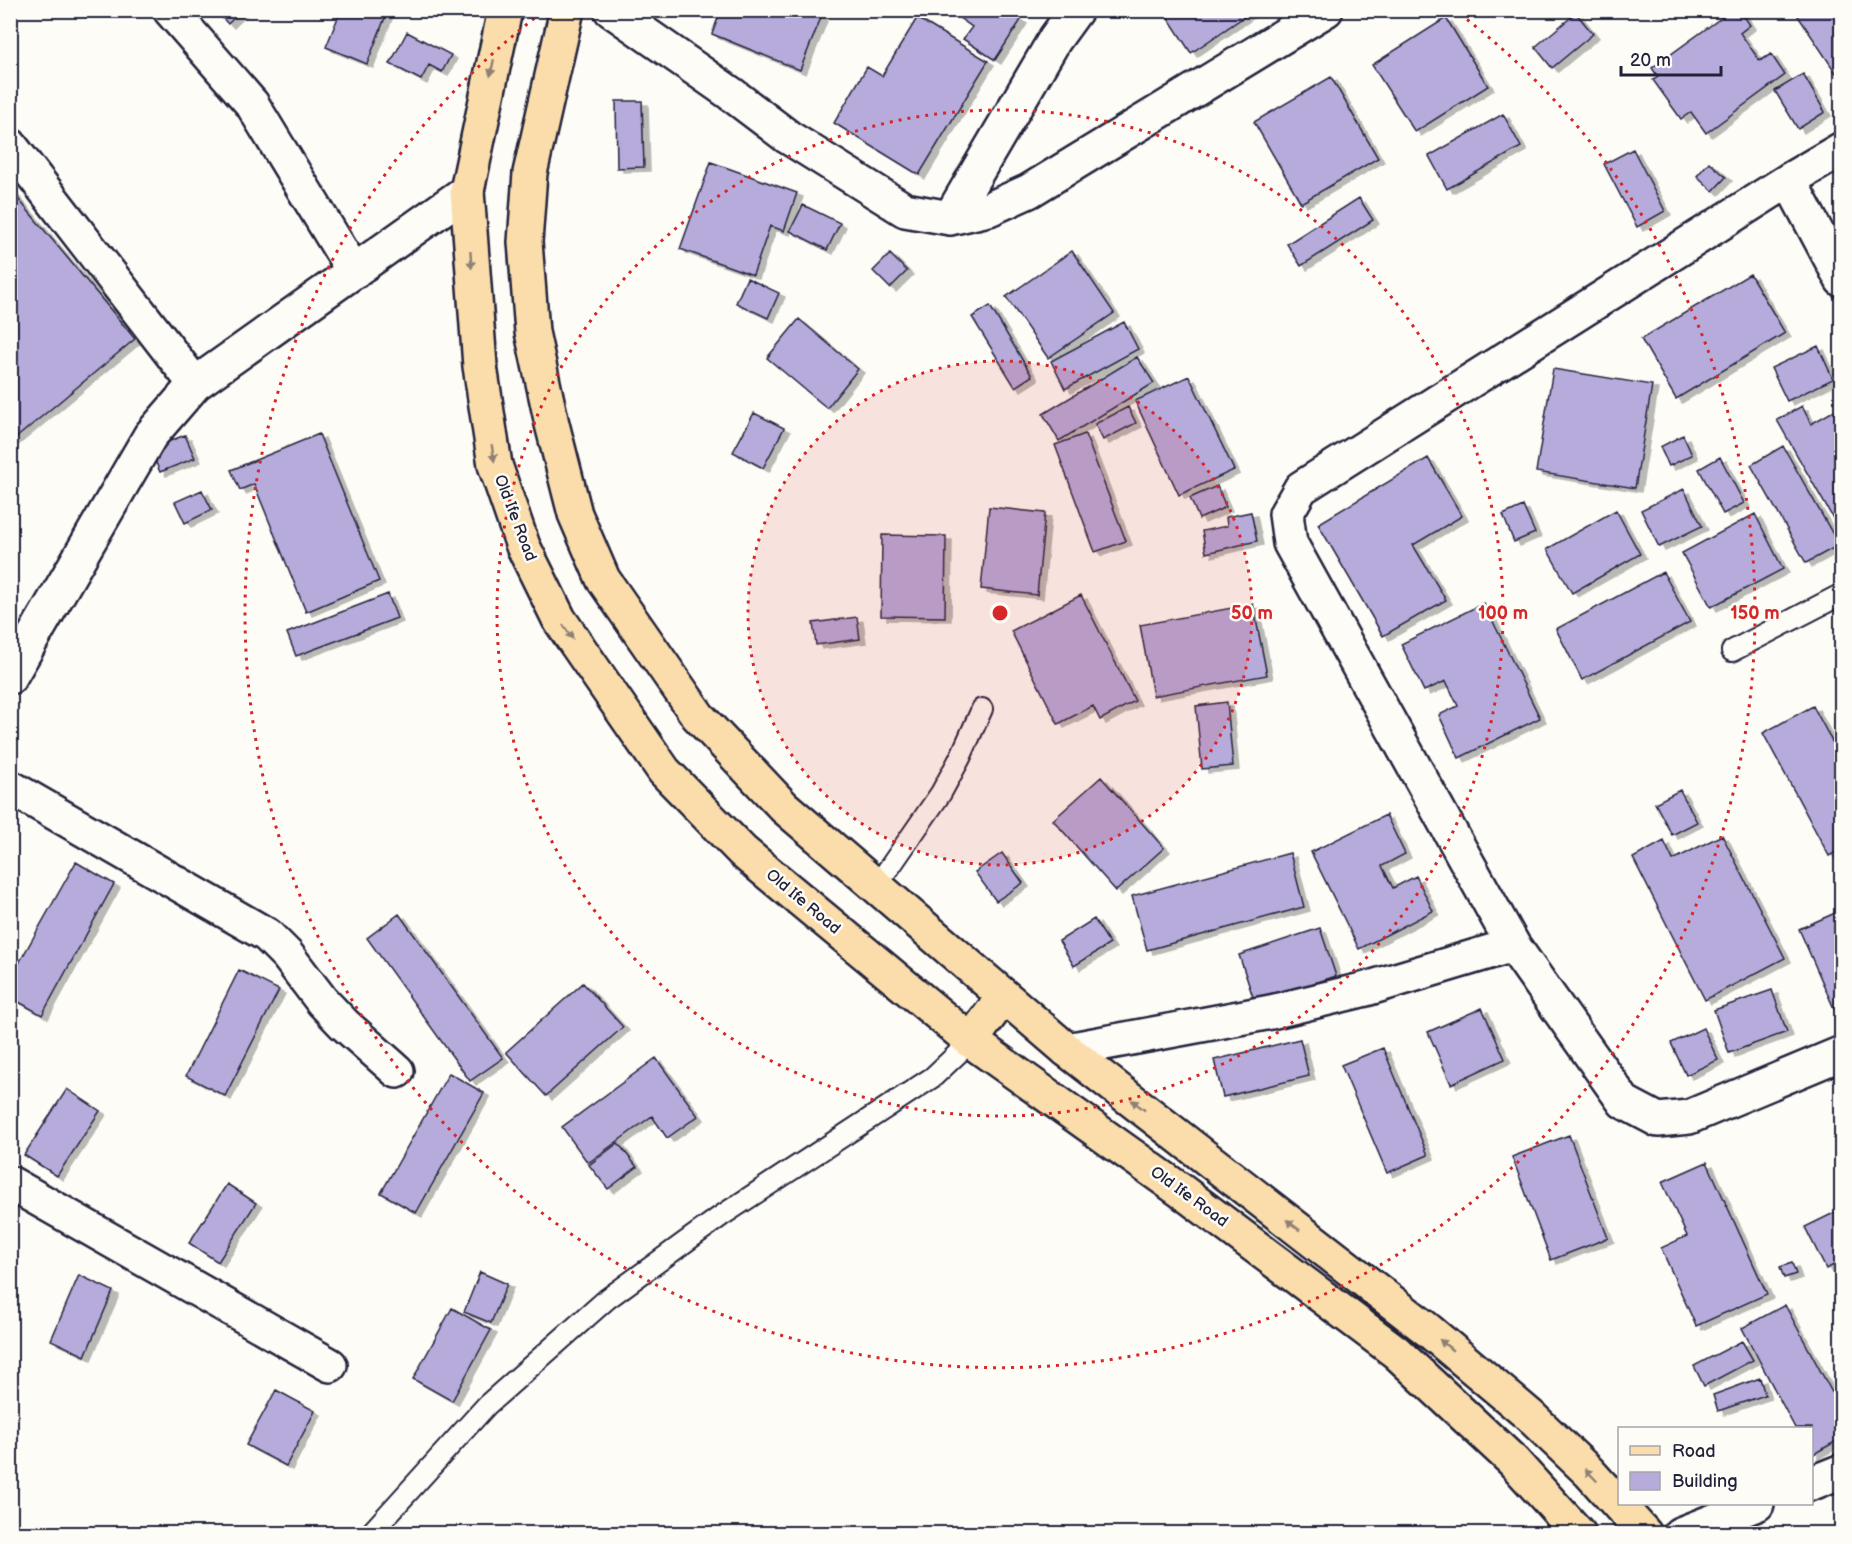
<svg xmlns="http://www.w3.org/2000/svg" width="1852" height="1544" viewBox="0 0 1852 1544" font-family="'Balsamiq Sans',sans-serif">
<defs>
<filter id="shadow"><feDropShadow dx="6" dy="4" stdDeviation="0" flood-color="#0004"/></filter>
</defs>
<rect width="100%" height="100%" fill="#fdfcf7"/>
<filter id="ink" filterUnits="userSpaceOnUse"><feTurbulence type="fractalNoise" baseFrequency=".0167" numOctaves="2"/><feDisplacementMap in="SourceGraphic" scale="12" xChannelSelector="R" yChannelSelector="G"/><feConvolveMatrix kernelMatrix="1 2 1 2 8 2 1 2 1" color-interpolation-filters="sRGB"/></filter>
<g filter="url(#ink)">
<path fill="#b7abdc" stroke="#22223b" stroke-width="1.5" filter="url(#shadow)" d="M215,10H242L228,24Z
M341,10H388L367,64L326,47Z
M721,10H824L800,70L712,34Z
M948,10H1007L1021,20L995,60L963,39L972,27Z
M1163,10H1254L1191,53Z
M1732,10H1740L1750,25L1740,33L1760,61L1771,54L1785,75L1706,133L1691,112L1681,119L1653,80L1658,77L1652,68Z
M1794,10H1831L1842,27V73L1838,76Z
M1576,13L1593,34L1552,68L1535,47Z
M917,18L988,61L919,175L834,123L867,67L882,76Z
M1446,18L1488,86L1415,132L1372,65Z
M407,32L451,55L442,72L429,65L421,80L390,64Z
M1803,74L1825,112L1798,129L1775,91Z
M1331,77L1378,158L1301,203L1254,122Z
M616,101H642L644,167L617,168Z
M1503,114L1521,147L1447,189L1429,156Z
M1633,149L1665,211L1637,227L1604,164Z
M711,162L797,193L784,231L770,226L753,275L680,249Z
M1709,162L1726,177L1713,191L1697,176Z
M10,189L135,339L10,443Z
M1359,198L1373,220L1301,266L1287,244Z
M803,205L840,223L827,250L790,231Z
M1072,251L1114,313L1048,358L1006,297Z
M890,254L907,271L890,288L873,271Z
M1750,274L1785,333L1676,399L1641,339Z
M747,278L779,293L768,318L736,303Z
M990,306L1032,376L1015,387L972,317Z
M799,319L858,369L827,408L767,358Z
M1124,322L1138,349L1065,389L1051,361Z
M1818,346L1833,379L1787,401L1771,368Z
M1137,357L1154,383L1059,441L1043,414Z
M1553,369L1652,385L1635,488L1536,472Z
M1189,376L1234,470L1179,495L1135,401Z
M1802,406L1811,424L1842,406V534L1777,420Z
M1128,407L1136,423L1103,440L1095,424Z
M754,413L784,428L763,468L733,452Z
M319,434L379,581L306,612L254,484L240,490L231,470Z
M1085,434L1126,541L1095,552L1055,445Z
M185,435L195,458L160,472L150,449Z
M1683,435L1692,455L1669,466L1660,447Z
M1783,446L1839,545L1806,563L1751,465Z
M1720,457L1744,503L1723,514L1699,469Z
M1428,458L1462,516L1413,545L1446,600L1383,636L1318,524Z
M1217,486L1226,507L1199,519L1190,498Z
M1684,489L1702,526L1659,547L1641,510Z
M202,490L212,510L185,523L175,502Z
M1523,506L1535,533L1514,542L1503,515Z
M989,507L1045,513L1037,595L981,589Z
M1616,510L1640,554L1572,593L1547,549Z
M1251,512L1257,541L1206,553L1202,531L1227,526L1226,517Z
M1755,514L1783,569L1711,607L1682,553Z
M882,535L946,536L945,617L881,616Z
M1663,572L1690,622L1582,680L1556,629Z
M388,594L397,618L296,656L287,633Z
M1081,595L1135,701L1100,720L1093,706L1058,724L1011,631Z
M1484,603L1540,718L1459,758L1439,715L1458,706L1446,681L1424,691L1401,644Z
M1253,604L1267,675L1153,696L1140,625Z
M857,617L860,639L816,645L813,623Z
M1227,702L1233,766L1202,769L1196,706Z
M1813,706L1842,760V849L1829,856L1763,733Z
M1101,777L1164,848L1116,891L1053,820Z
M1680,790L1697,822L1672,835L1655,803Z
M1386,815L1405,854L1382,866L1393,888L1416,876L1433,911L1359,949L1311,852Z
M1722,835L1785,958L1705,1000L1633,858L1664,841L1673,860Z
M1002,853L1023,883L996,901L975,872Z
M1290,853L1304,907L1147,950L1132,896Z
M76,862L114,884L42,1015L10,997V979Z
M1842,910V1011L1836,1013L1799,929Z
M399,914L503,1058L470,1081L367,938Z
M1094,919L1110,944L1074,966L1059,941Z
M1320,928L1336,976L1255,1003L1239,955Z
M239,970L279,990L225,1096L186,1076Z
M583,983L623,1027L546,1096L506,1052Z
M1772,990L1787,1032L1729,1053L1714,1010Z
M1482,1008L1505,1059L1451,1084L1428,1032Z
M1703,1028L1718,1060L1686,1075L1671,1043Z
M1300,1039L1309,1076L1223,1097L1214,1060Z
M1383,1048L1428,1155L1387,1173L1341,1065Z
M656,1058L698,1116L667,1138L652,1116L588,1163L562,1127Z
M449,1073L484,1093L416,1213L381,1193Z
M67,1089L100,1111L57,1176L24,1155Z
M1569,1135L1608,1238L1551,1260L1512,1157Z
M618,1143L637,1167L608,1189L589,1165Z
M1707,1162L1767,1294L1696,1326L1661,1248L1687,1236L1662,1182Z
M227,1184L256,1203L218,1262L189,1243Z
M1842,1209V1261L1826,1269L1805,1227Z
M1792,1263L1796,1274L1784,1278L1780,1267Z
M480,1272L507,1284L491,1323L464,1312Z
M79,1275L113,1291L85,1356L51,1340Z
M1785,1305L1842,1411V1438L1812,1455V1428H1795L1742,1328Z
M452,1308L491,1330L452,1401L413,1379Z
M1742,1341L1753,1360L1704,1386L1694,1366Z
M1760,1378L1765,1395L1718,1411L1713,1395Z
M276,1390L315,1411L286,1466L246,1445Z"/>
<g fill="none" stroke-linecap="round" stroke-linejoin="round">
<defs>
<path id="lane" d="M1732,651L1842,594
M876,887L941,793L960,758L982,709
M370,1534L487,1405L607,1299L721,1216L933,1077L971,1041"/>
<path id="street" d="M170,10L252,104L354,272
M611,10L730,93L788,137L905,210L950,218L989,209L1029,191L1326,10
M10,145L195,384
M1842,149L1789,180L1301,488L1286,514L1290,543L1513,945L1624,1102L1658,1120L1689,1117L1842,1053
M1789,180L1842,280
M950,218L1055,39L1076,10
M10,677L150,436L195,384L467,191
M10,787L267,935L287,955L322,1001L344,1024L397,1071
M1067,1050L1271,1012L1366,989L1513,945
M10,1183L330,1365
M1812,1483L1842,1471
M1680,1534L1757,1504"/>
<path id="primary" d="M505,10L467,191L480,366L495,465L523,546L559,619L664,771L743,852L971,1041L1180,1190L1396,1352L1513,1461L1579,1534
M567,10L530,173L525,242L532,332L552,424L575,514L603,579L698,716L784,807L1067,1050L1428,1330L1529,1415L1589,1472L1645,1534
M971,1041L1004,996"/>
</defs>
<use href="#lane" stroke="#22223b" stroke-width="24"/>
<use href="#street" stroke="#22223b" stroke-width="38"/>
<use href="#primary" stroke="#22223b" stroke-width="38"/>
<use href="#lane" stroke="#fdfcf7" stroke-width="20"/>
<use href="#street" stroke="#fdfcf7" stroke-width="33"/>
<use href="#primary" stroke="#faddab" stroke-width="33"/>
</g>
<defs><path id="oneway-solid" d="M-6-.8H1V-3.2L6.5 0L1 3.2V.8H-6Z" transform="scale(1.5)"/></defs>
<g fill="#8e8073">
<use href="#oneway-solid" transform="translate(492 68) rotate(102)"/>
<use href="#oneway-solid" transform="translate(471 260) rotate(86)"/>
<use href="#oneway-solid" transform="translate(493 453) rotate(81)"/>
<use href="#oneway-solid" transform="translate(568 632) rotate(56)"/>
<use href="#oneway-solid" transform="translate(1138 1105) rotate(-142)"/>
<use href="#oneway-solid" transform="translate(1293 1225) rotate(-142)"/>
<use href="#oneway-solid" transform="translate(1446 1345) rotate(-140)"/>
<use href="#oneway-solid" transform="translate(1591 1475) rotate(-134)"/>
</g>
</g>
<circle cx="1000" cy="613" r="252" fill="#d62828" fill-opacity=".12"/>
<g fill="none" stroke="#d62828" stroke-width="3" stroke-dasharray="3 6">
<circle cx="1000" cy="613" r="252"/>
<circle cx="1000" cy="613" r="503"/>
<path d="M1460 14A755 755 0 1 1 540 14"/>
</g>
<g text-anchor="middle" dominant-baseline="central" stroke-width="5" stroke-linejoin="round" paint-order="stroke">
<g font-size="16" fill="#22223b" stroke="#fdfcf7">
<text transform="translate(515 518) rotate(69)">Old Ife Road</text>
<text transform="translate(803 902) rotate(40)">Old Ife Road</text>
<text transform="translate(1189 1197) rotate(36)">Old Ife Road</text>
</g>
</g>
<circle cx="1000" cy="613" r="9" fill="#d62828" stroke="#fdfcf7" stroke-width="3"/>
<g font-size="18" text-anchor="middle" font-weight="bold" fill="#d62828" stroke="#fdfcf7" stroke-width="5" stroke-linejoin="round" paint-order="stroke">
<text x="1252" y="619">50 m</text>
<text x="1503" y="619">100 m</text>
<text x="1755" y="619">150 m</text>
</g>
<rect width="1852" height="1544" fill="none" stroke="#fdfcf7" stroke-width="36"/>
<rect x="18" y="18" width="1816" height="1508" fill="none" stroke="#22223b" stroke-width="2" filter="url(#ink)"/>
<rect x="1618" y="1427" width="195" height="78" fill="#fdfcf7" stroke="#a5a5ac" stroke-width="1.5"/>
<rect x="1630" y="1446" width="30" height="9" fill="#faddab" stroke="#a5a5ac" stroke-width="1.5"/>
<text x="1672" y="1457" font-size="18" fill="#22223b">Road</text>
<rect x="1630" y="1472" width="30" height="18" fill="#b7abdc" stroke="#a5a5ac" stroke-width="1.5"/>
<text x="1672" y="1487" font-size="18" fill="#22223b">Building</text>
<path d="M1621 66v9h100v-9" fill="none" stroke="#22223b" stroke-width="3"/>
<text x="1630" y="66" font-size="18" fill="#22223b" stroke="#fdfcf7" stroke-width="4.5" paint-order="stroke">20 m</text>
</svg>
